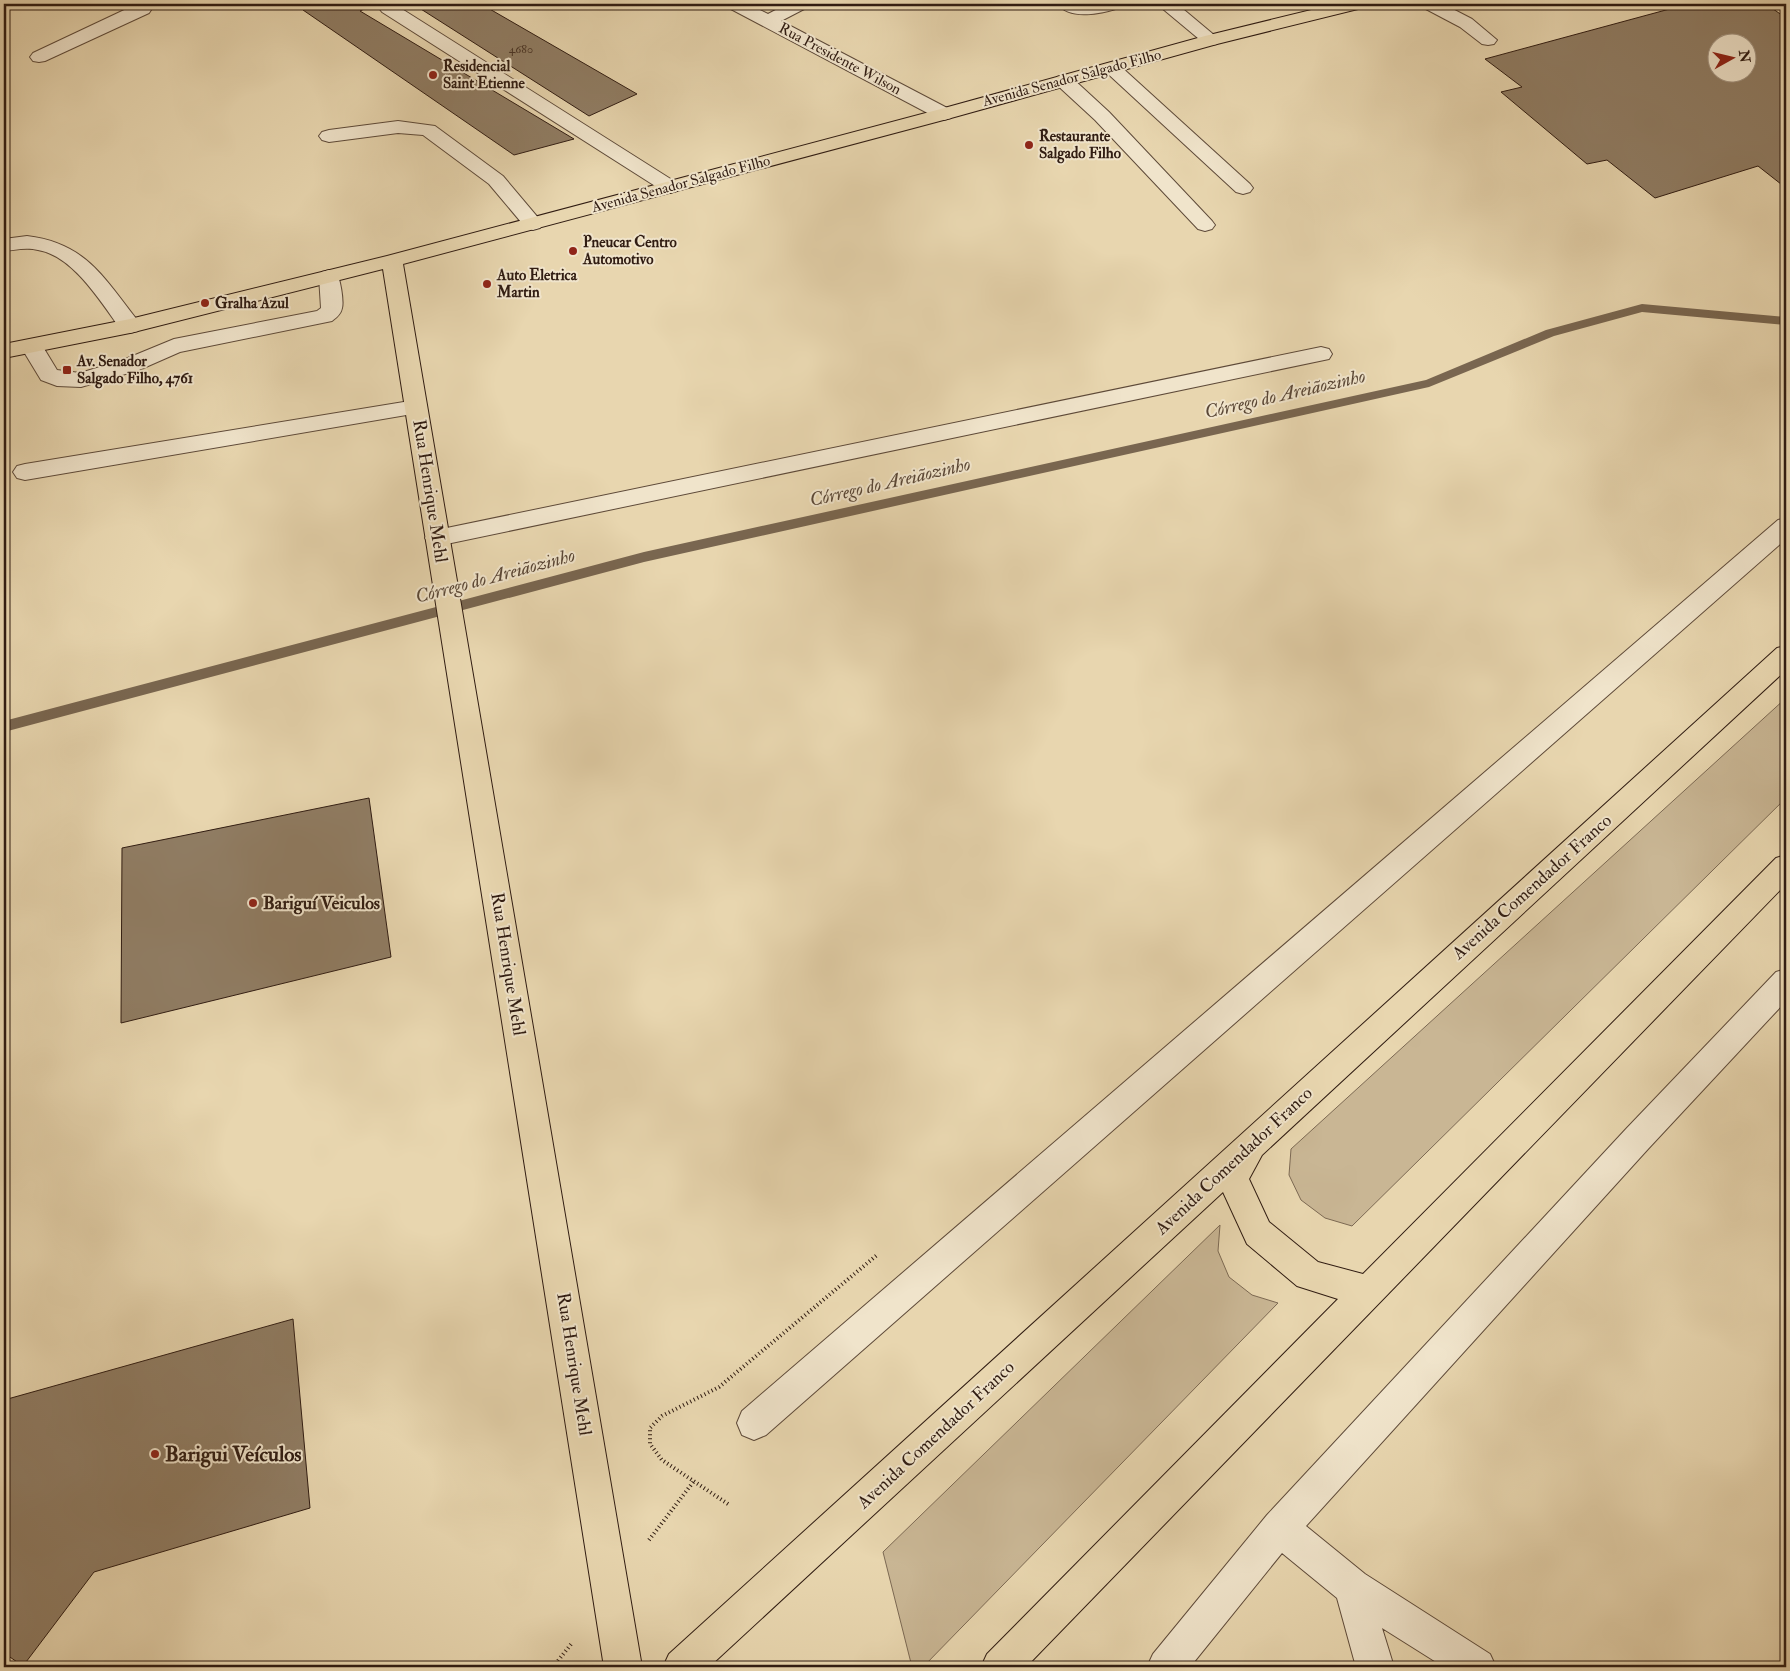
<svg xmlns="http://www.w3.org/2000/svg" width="1790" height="1671" viewBox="0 0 1790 1671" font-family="'IM FELL Double Pica',serif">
<rect width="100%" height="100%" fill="#e8d6af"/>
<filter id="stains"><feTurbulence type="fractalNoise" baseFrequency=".004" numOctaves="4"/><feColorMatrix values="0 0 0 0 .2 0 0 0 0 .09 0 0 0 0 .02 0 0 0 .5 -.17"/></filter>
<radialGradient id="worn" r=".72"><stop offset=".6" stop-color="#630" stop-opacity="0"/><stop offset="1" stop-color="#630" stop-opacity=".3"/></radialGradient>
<path fill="#c9b694" stroke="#7c6953" d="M1786,698V798L1352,1226L1325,1218L1301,1200L1289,1175L1291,1149Z
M1220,1225L1218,1251L1229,1277L1252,1295L1278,1303L923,1667H912L883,1552Z"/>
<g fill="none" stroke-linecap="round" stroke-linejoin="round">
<path fill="#796650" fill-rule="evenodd" d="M1642,304L1786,317V325L1642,312L1554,336L1429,387L644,562L4,732V721L644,552L1426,380L1546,330Z"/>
</g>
<path fill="#907d64" stroke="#301c12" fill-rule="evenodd" d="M317,4H375L360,11L574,139L514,155L303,10Z
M413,4H481L637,94L589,116Z
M1688,4H1766L1786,18V188L1758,166L1655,198L1607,160L1587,164L1501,92L1522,87L1485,59ZM1718,42H1748V72H1718Z
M369,798L391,957L121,1023L122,848Z
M293,1319L310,1508L94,1572L23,1666L4,1653V1400Z"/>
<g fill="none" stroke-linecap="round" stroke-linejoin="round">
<defs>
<path id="minor" d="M137,4H155L149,13L45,61L39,62L33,61L30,57L33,53Z
M382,4H394L677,183L680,187L677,191L670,193L663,191L382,12L379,8Z
M726,4H748L768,14L787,4H809L806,8L781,21L951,110L953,114L951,118L944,120L937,118L729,8Z
M1058,4H1122L1119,8C1103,13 1070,21 1058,4Z
M1157,4H1177L1220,40L1217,44L1211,45L1205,44Z
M1421,4H1443L1472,19L1497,40L1494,44L1488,45L1482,44L1460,27L1424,8Z
M1112,63L1118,64L1250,184L1253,188L1250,192L1243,194L1236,192L1106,72L1103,68L1106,64Z
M1064,75L1071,77L1109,112L1212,221L1215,225L1212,229L1205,231L1198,229L1095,120L1057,85L1055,81L1057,77Z
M398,121L435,126L503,176L540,220L543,224L540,228L533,230L526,228L489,184L423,135L398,133L329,142L322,140L319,136L322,132L329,130Z
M27,236C86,243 104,278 138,321L141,326L138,331L130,333L122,331C102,304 74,256 38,250C26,247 15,250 4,251V239Z
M329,270L336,272C340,277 344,301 342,308C341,314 336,318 332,321L180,352L139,370L81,387L57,386L41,380L21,347L24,342L32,340L40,342L57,370L80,373L123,360L174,339L317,311L321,308L319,276L322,272Z
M1321,347L1329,349L1332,354L1329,359L437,546L429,544L425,538L429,532L437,530Z
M416,400L424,402L427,407L424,412L25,480L17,478L13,472L17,466L25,464Z
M1786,518V539L766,1435L754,1440L742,1435L737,1423L742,1411L1778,520Z
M1786,969V1001L1648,1149L1306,1526L1365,1574L1490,1654L1496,1667H1444L1382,1628L1394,1667H1356L1337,1598L1282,1553L1190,1667H1147L1153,1654L1267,1515L1626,1129L1776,972Z"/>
<path id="major" d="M1336,4H1365L1362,8L1217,44L951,118L403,264L642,1667H604L383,269L130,333L4,358V344L130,319L387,256L937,110L1205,36Z"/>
<path id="highway" d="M1786,646V670L1262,1155L1249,1179L1269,1222L1318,1262L1363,1274L1776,858L1786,855V884L1026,1667H981L987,1654L1338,1299L1297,1286L1247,1244L1223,1192L709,1667H663L669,1654L1777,648Z"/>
</defs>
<use href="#minor" stroke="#5e4a39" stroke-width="2"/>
<use href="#major" stroke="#301c12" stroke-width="2"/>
<use href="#highway" stroke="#301c12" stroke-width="2"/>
<path stroke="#301c12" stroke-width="4" stroke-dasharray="1 3" stroke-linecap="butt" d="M728,1504L662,1460L650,1444V1428L662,1416L719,1387L877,1255
M649,1540L694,1481
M553,1667L572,1643"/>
<use href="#minor" fill="#f0e4cb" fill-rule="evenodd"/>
<use href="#major" fill="#e8d6af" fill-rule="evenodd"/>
<use href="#highway" fill="#e8d6af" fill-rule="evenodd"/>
</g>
<g fill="#8f2418" stroke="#f0e4cb" stroke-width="2">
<circle cx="433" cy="75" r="5"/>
<circle cx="1029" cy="145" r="5"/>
<circle cx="573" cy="251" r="5"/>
<circle cx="487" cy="284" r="5"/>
<circle cx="205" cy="303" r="5"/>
<rect x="62" y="365" width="10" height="10" rx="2.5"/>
<circle cx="253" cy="903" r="5"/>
<circle cx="155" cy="1454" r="5"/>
</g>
<g text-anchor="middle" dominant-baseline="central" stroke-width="4" stroke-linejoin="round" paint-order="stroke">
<g font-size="12" fill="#483426">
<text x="521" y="49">4680</text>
</g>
<g font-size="15" fill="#301c12" stroke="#f0e4cb">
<text transform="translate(840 59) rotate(28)">Rua Presidente Wilson</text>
<text transform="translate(1072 78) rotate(-15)">Avenida Senador Salgado Filho</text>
<text transform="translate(681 184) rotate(-15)">Avenida Senador Salgado Filho</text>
</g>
<g font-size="15" font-weight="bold" fill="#301c12" stroke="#f0e4cb" text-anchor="start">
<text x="443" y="66">Residencial<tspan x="443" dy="17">Saint Etienne</tspan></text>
<text x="1039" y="136">Restaurante<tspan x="1039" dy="17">Salgado Filho</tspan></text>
<text x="583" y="242">Pneucar Centro<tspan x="583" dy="17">Automotivo</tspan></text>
<text x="497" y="275">Auto Eletrica<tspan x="497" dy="17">Martin</tspan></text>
<text x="215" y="303">Gralha Azul</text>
<text x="77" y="361">Av. Senador<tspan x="77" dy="17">Salgado Filho, 4761</tspan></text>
</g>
<g font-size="18" fill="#301c12" stroke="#f0e4cb">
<text transform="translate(430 491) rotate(81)">Rua Henrique Mehl</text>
<text transform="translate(1532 887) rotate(-42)">Avenida Comendador Franco</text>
<text transform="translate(508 964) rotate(81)">Rua Henrique Mehl</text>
<text transform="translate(1234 1161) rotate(-43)">Avenida Comendador Franco</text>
<text transform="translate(574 1364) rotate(81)">Rua Henrique Mehl</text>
<text transform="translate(936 1435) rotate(-43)">Avenida Comendador Franco</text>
</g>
<g font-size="18" font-weight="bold" fill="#301c12" stroke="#f0e4cb" text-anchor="start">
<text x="263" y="903">Bariguí Veiculos</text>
</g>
<g font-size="19" font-style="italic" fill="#5a4736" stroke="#f0e4cb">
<text transform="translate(1285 394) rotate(-13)">Córrego do Areiãozinho</text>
<text transform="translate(890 482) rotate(-13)">Córrego do Areiãozinho</text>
<text transform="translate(495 576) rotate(-15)">Córrego do Areiãozinho</text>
</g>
<g font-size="21" font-weight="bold" fill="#301c12" stroke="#f0e4cb" text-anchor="start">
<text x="165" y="1454">Barigui Veículos</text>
</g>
</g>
<rect width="1790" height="1671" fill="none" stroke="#e8d6af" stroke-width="20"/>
<rect x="5" y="5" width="1780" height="1661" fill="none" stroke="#301c12" stroke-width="2.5"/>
<rect x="10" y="10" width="1770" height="1651" fill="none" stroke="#301c12"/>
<g transform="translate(1732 58) rotate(82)"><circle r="24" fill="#f0e4cb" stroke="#a39481"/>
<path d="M0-4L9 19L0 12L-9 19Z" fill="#8f2418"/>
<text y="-8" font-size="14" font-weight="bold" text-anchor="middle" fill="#301c12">N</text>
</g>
<rect width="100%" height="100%" filter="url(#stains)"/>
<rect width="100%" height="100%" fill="url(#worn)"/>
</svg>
